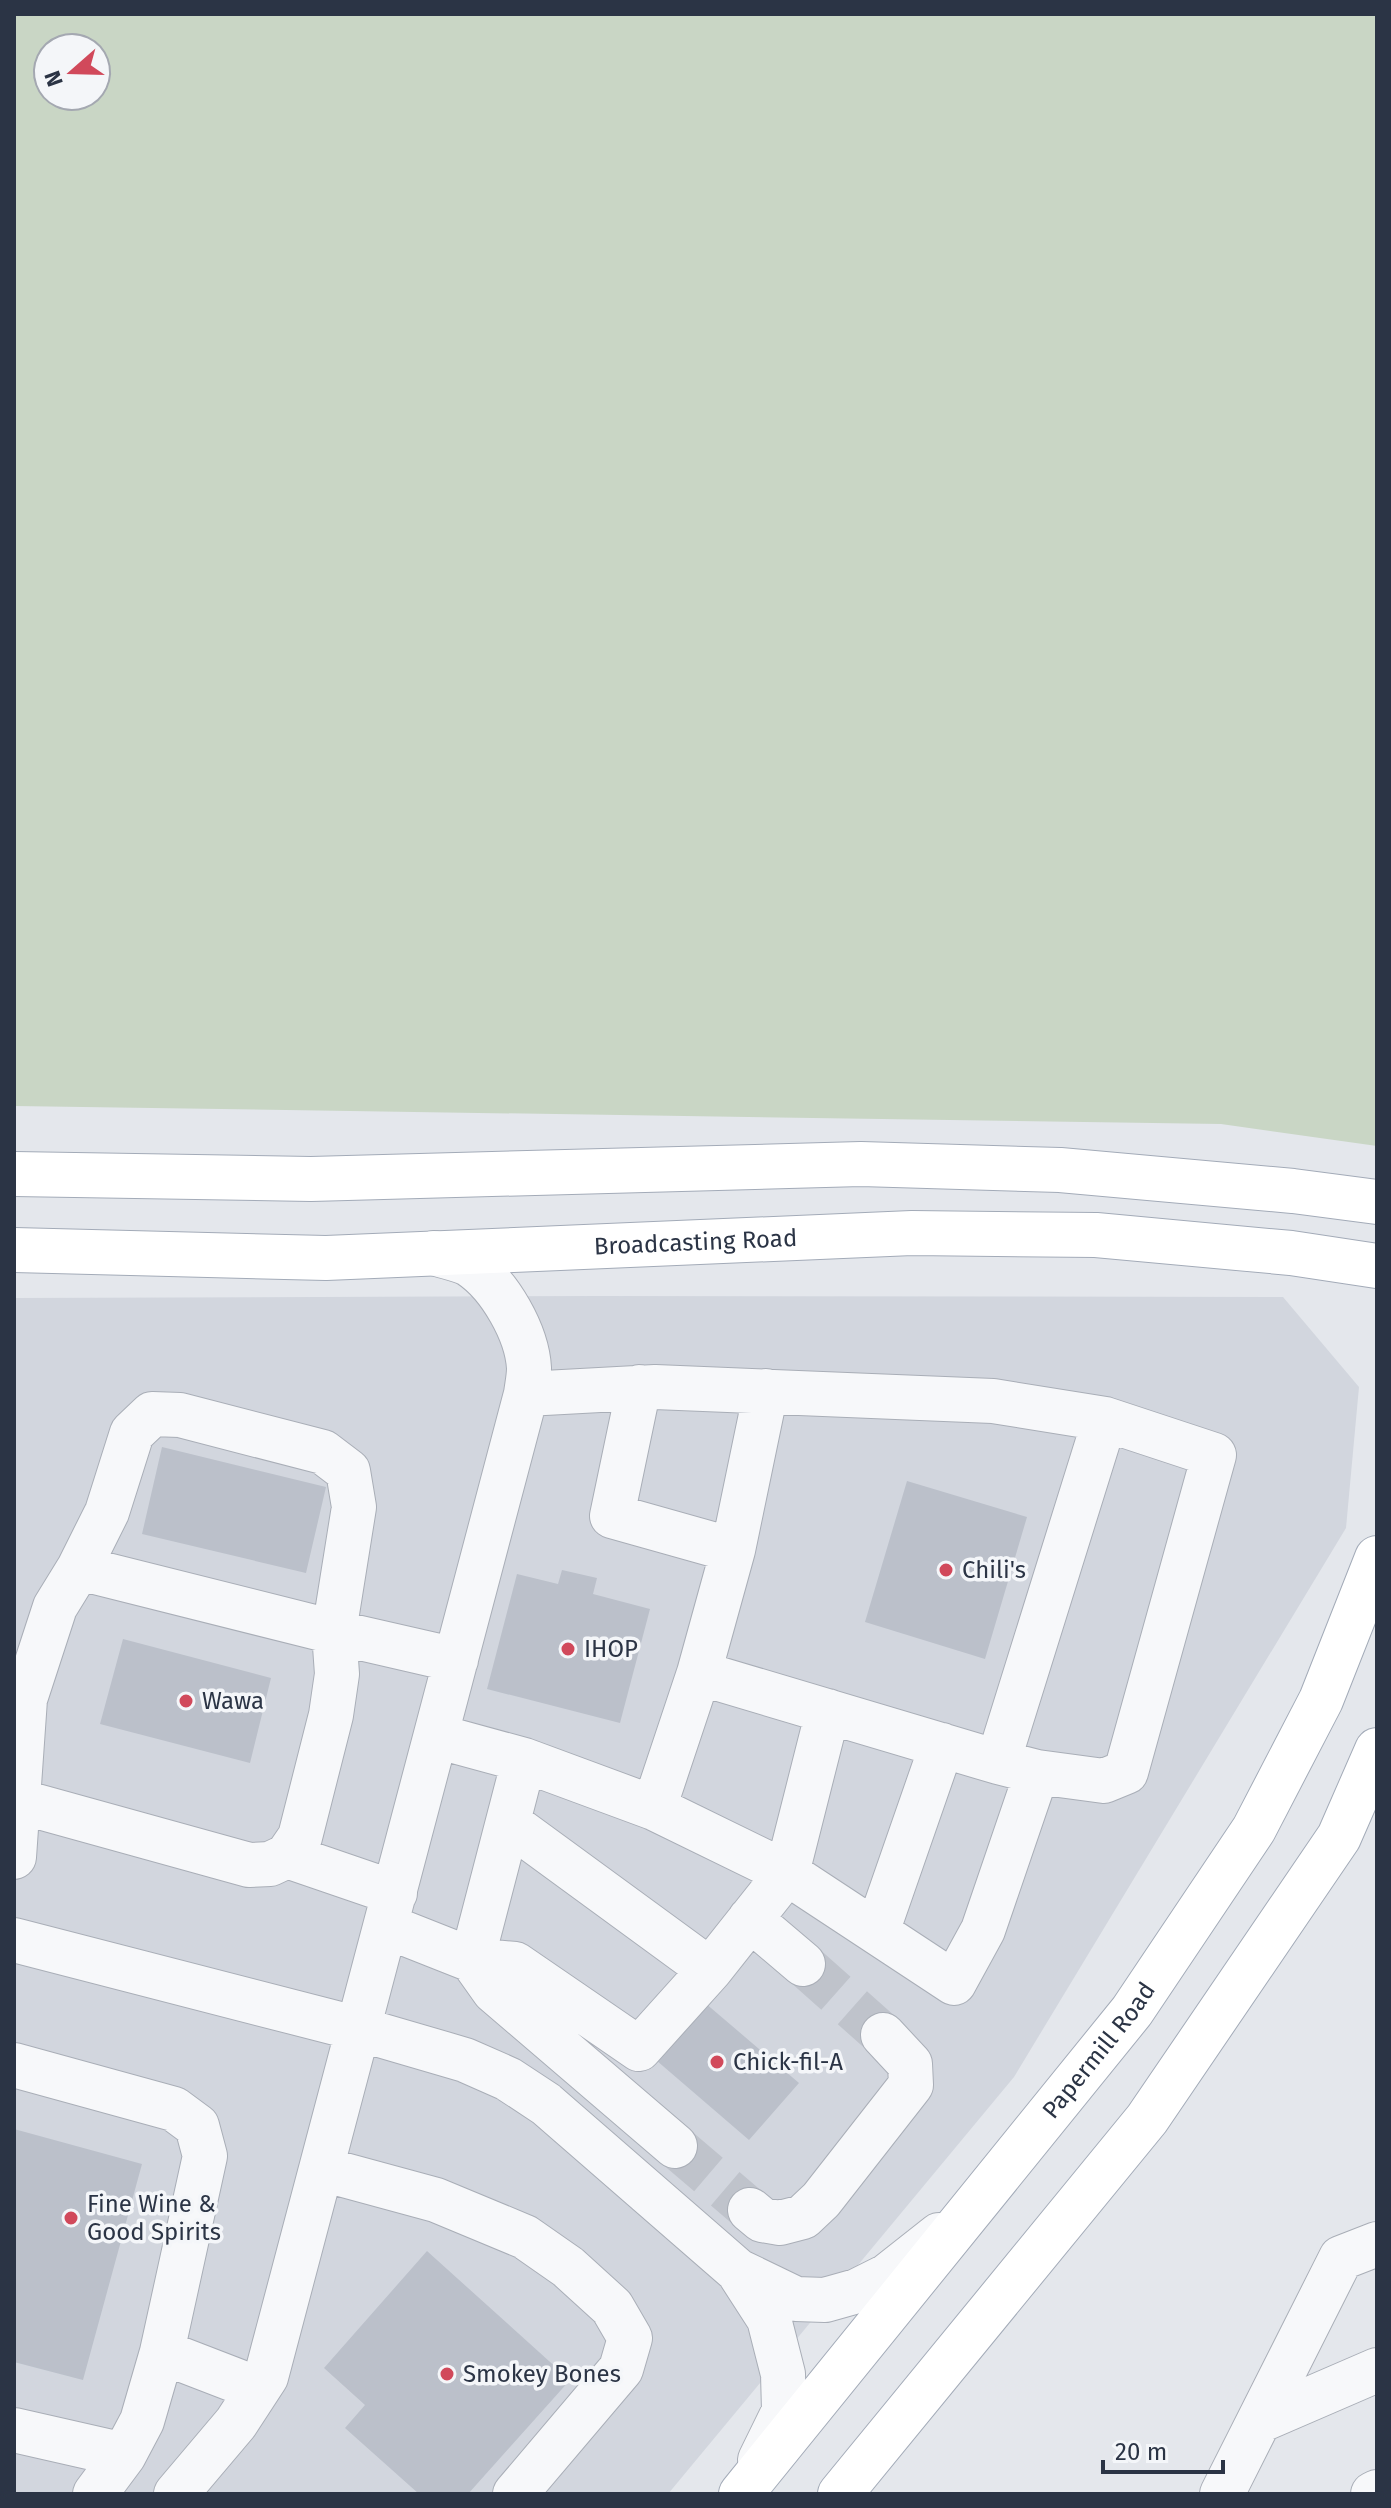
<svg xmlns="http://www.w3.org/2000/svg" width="1391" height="2508" viewBox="0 0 1391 2508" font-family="'Fira Sans',sans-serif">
<rect width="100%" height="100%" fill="#e4e7ec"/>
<path fill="#d2d6de" d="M598,1296L1283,1297L1359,1387L1346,1528L1014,2077L668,2494H14V1298Z"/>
<path fill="#c9d6c5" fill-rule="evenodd" d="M14,14H1377V1146L1221,1124L14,1106ZM48,48H96V96H48Z"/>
<path fill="#bbc0ca" d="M162,1447L326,1487L306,1573L142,1534Z
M907,1481L1027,1517L985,1659L865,1622Z
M562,1570L597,1578L593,1594L650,1609L620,1723L487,1689L517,1574L558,1584Z
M123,1639L271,1678L250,1763L100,1724Z
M684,1985L799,2083L749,2140L635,2042Z
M14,2129L142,2164L83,2380L14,2362Z
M427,2251L570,2380L468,2494H419L345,2428L365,2405L324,2368Z"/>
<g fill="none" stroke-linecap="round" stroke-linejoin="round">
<path stroke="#bfc3cb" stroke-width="44" stroke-dasharray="44 22" stroke-linecap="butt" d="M803,1964L883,2035
M675,2146L750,2210"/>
<defs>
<path id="minor" d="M639,1387L612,1516L733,1550L699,1673
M733,1550L766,1391
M79,1568L334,1632L456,1660
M436,1736L524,1760L654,1808L699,1673L998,1762L1037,1772L1104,1781L1126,1772L1214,1455L1105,1419L993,1401L655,1387L526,1394
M998,1762L1105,1419
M654,1808L787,1873L954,1983L983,1930L1037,1772
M509,1823L710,1970
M287,1856L395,1893
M14,1857L25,1699L55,1607L79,1568L107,1512L132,1433L152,1414L180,1415L323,1452L348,1471L354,1507L334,1632L337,1674L331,1715L300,1837L287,1856L270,1864L249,1865L18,1801
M750,1919L803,1964
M386,1926L472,1960L524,1760
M877,1932L942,1745
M14,1940L359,2029L465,2060L508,2079L546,2104L738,2271L796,2299L825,2300L857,2291L887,2276L939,2235
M472,1960L515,1964L639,2049L710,1970L787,1873L828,1711
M472,1960L494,1991L675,2146
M14,2065L174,2109L197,2126L205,2156L162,2352L142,2421L124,2455L95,2494
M322,2169L436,2200L525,2237L568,2267L612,2307L630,2338L621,2369L515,2494
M750,2210L762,2220L780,2223L803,2217L821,2200L911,2085L910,2064L883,2035
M738,2271L769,2319L783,2374L784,2411L760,2460
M162,2352L258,2389
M1259,2421L1377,2370
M14,2430L124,2455
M176,2494L236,2423L266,2377L526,1394C527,1386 529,1377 529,1368C527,1333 500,1285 470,1265C460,1259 445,1257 434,1253
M1222,2494L1341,2258L1377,2244
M1373,2494L1377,2492"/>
<g id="major">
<path d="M14,1174L311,1179L861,1164L1060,1170L1293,1191L1377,1202"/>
<path id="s1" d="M14,1250L326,1258L912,1233L1096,1235L1291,1253L1377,1266"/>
<path id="s2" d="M741,2494L1132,2011L1254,1829L1321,1700L1377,1558"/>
<path d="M840,2494L1147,2119L1339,1837L1377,1750"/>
</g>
</defs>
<use href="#minor" stroke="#a9aeb7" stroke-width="46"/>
<use href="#major" stroke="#a3abb8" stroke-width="46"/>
<use href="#minor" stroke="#f7f8fa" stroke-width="44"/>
<use href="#major" stroke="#fff" stroke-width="44"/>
</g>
<g fill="#d1495b" stroke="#f4f6f9" stroke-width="3">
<circle cx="946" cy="1570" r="8"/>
<circle cx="568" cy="1649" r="8"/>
<circle cx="186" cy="1701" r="8"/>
<circle cx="717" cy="2062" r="8"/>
<circle cx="71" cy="2218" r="8"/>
<circle cx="447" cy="2374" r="8"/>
</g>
<g text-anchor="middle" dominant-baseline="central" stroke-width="7" stroke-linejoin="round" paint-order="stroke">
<g font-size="24" fill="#2b3445" stroke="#f4f6f9">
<text stroke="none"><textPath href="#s1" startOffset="682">Broadcasting Road</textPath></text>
<text stroke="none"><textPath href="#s2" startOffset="570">Papermill Road</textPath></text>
</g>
<g font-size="24" fill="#2b3445" stroke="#f4f6f9" text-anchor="start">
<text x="962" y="1570">Chili's</text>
<text x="584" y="1649">IHOP</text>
<text x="202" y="1701">Wawa</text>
<text x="733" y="2062">Chick-fil-A</text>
<text x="87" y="2204">Fine Wine &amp;<tspan x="87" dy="28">Good Spirits</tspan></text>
<text x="463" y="2374">Smokey Bones</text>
</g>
</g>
<rect width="1391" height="2508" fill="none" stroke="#2b3445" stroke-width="32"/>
<g transform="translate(72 72) rotate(250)"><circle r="38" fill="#f4f6f9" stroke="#a4a8b1" stroke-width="2"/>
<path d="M0-6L14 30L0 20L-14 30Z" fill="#d1495b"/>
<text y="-12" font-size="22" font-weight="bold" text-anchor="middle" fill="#2b3445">N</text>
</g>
<path d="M1103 2460v12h120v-12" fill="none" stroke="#2b3445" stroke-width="4"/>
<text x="1115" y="2460" font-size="24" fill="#2b3445" stroke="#f4f6f9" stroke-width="6" paint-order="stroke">20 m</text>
</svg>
